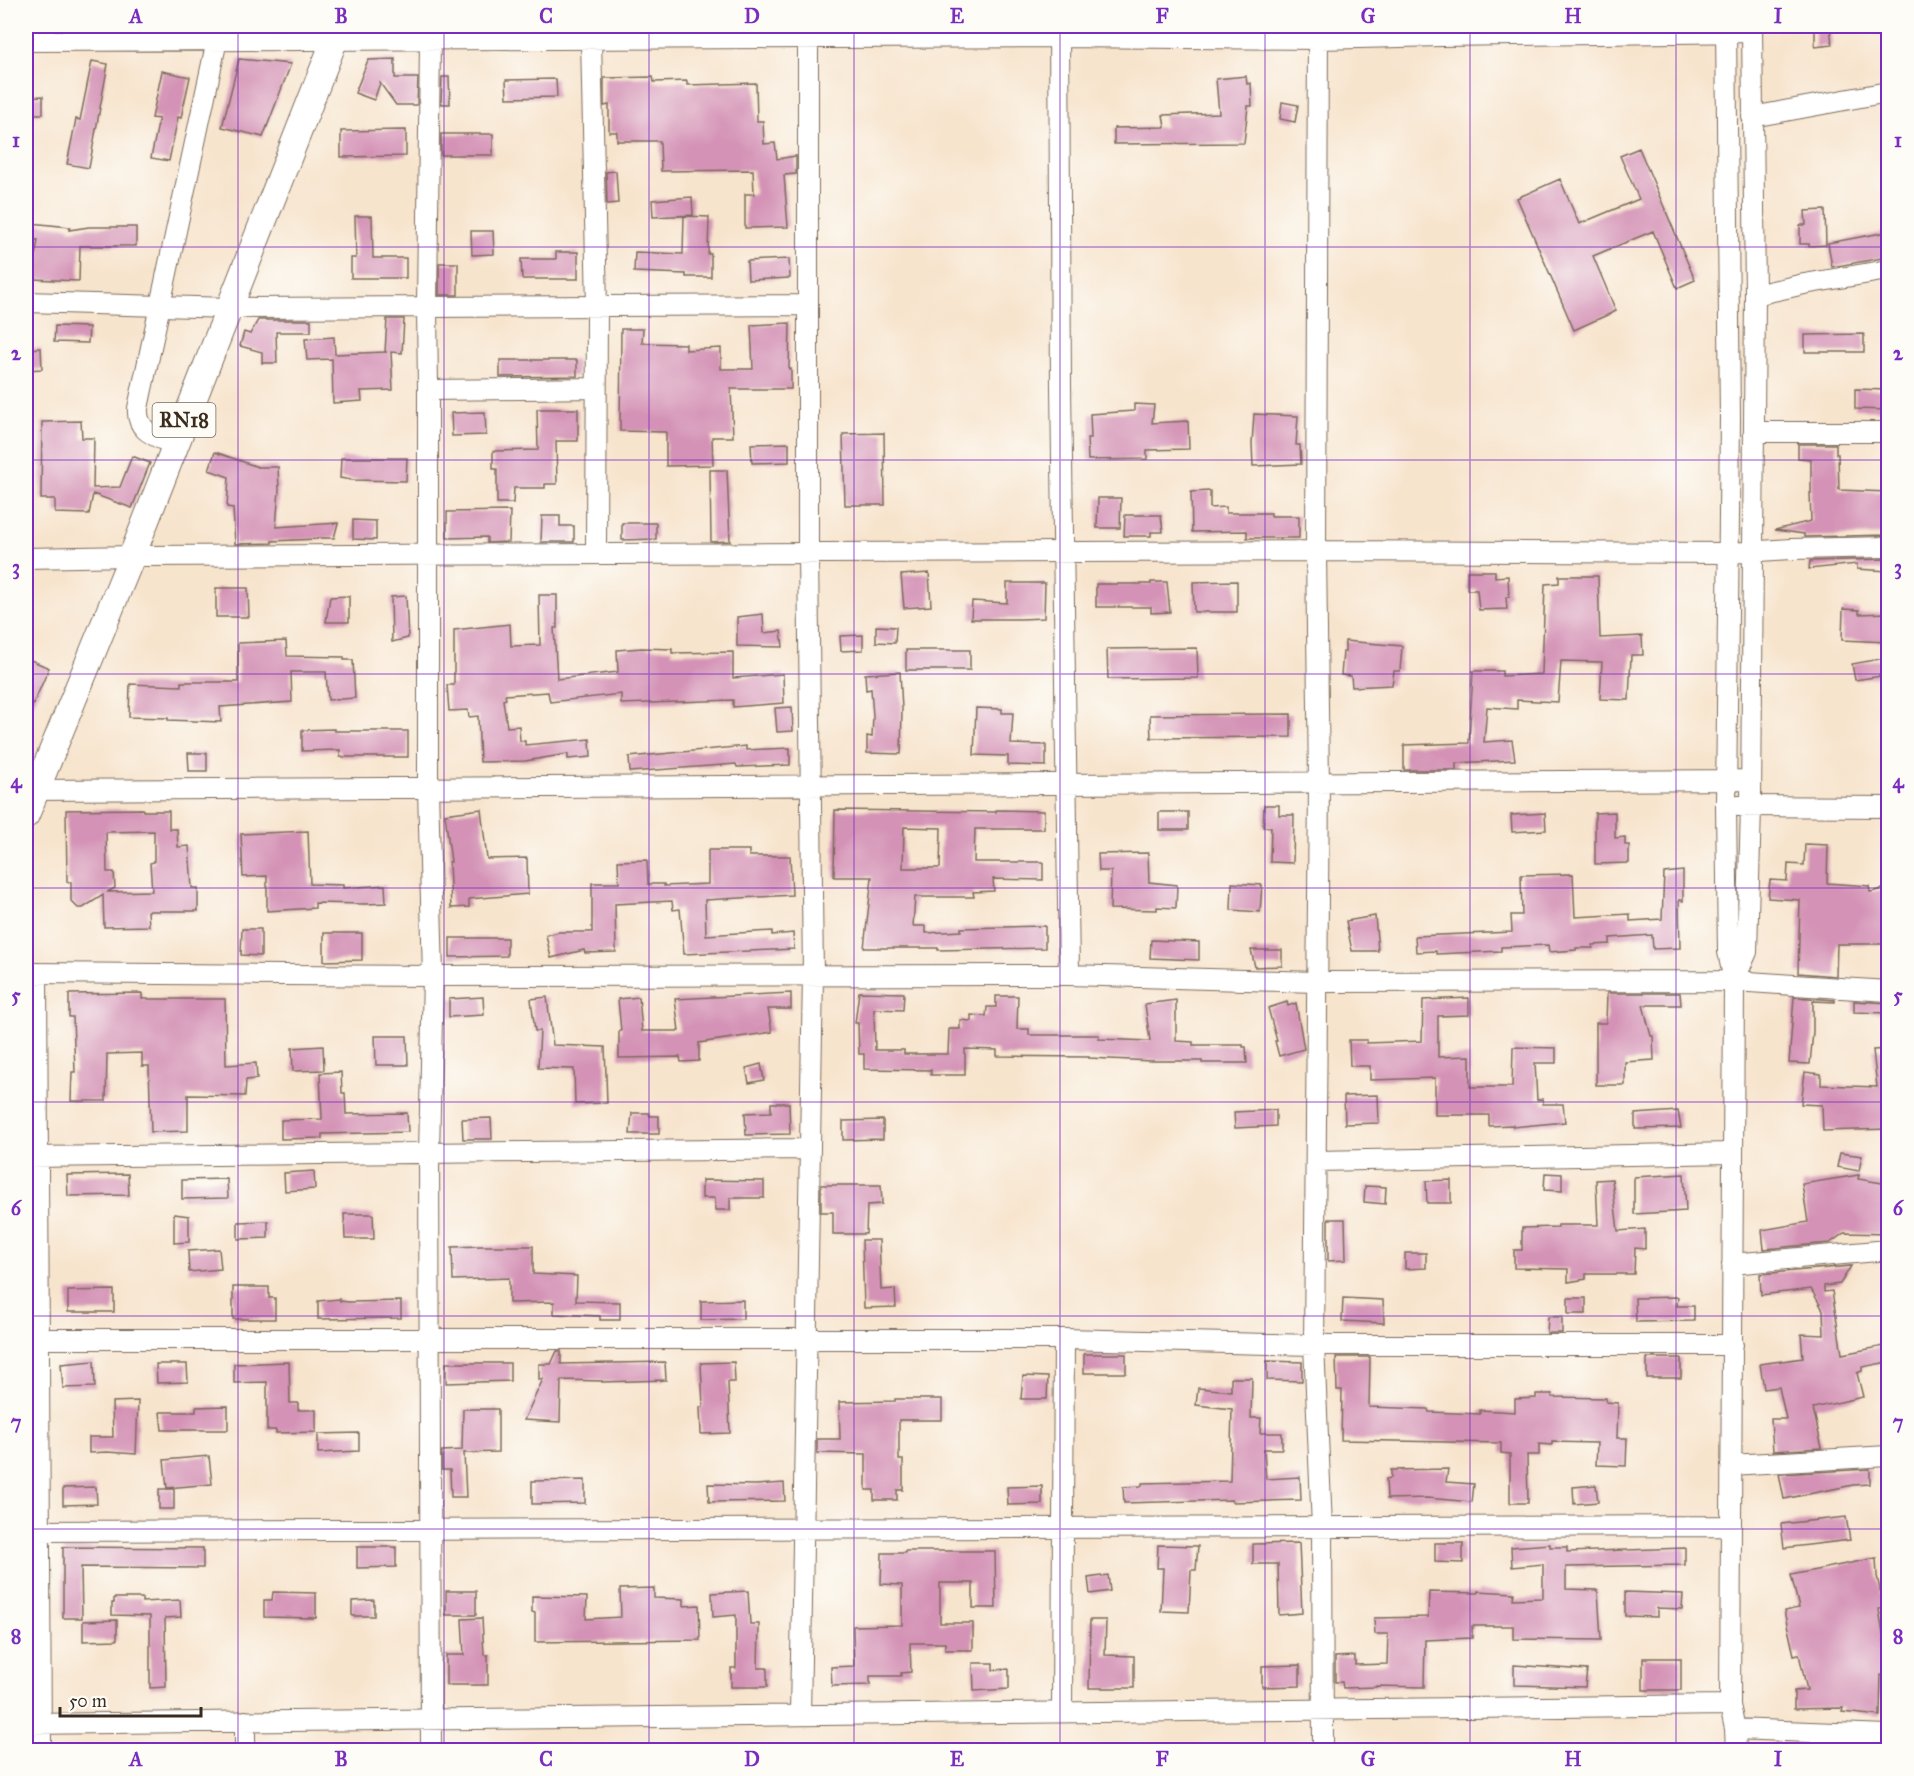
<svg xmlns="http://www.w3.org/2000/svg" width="1914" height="1776" viewBox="0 0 1914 1776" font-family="'IM FELL Great Primer',serif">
<rect width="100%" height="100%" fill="#fdfcf7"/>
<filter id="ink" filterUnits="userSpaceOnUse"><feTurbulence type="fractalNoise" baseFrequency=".0167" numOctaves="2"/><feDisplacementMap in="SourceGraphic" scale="12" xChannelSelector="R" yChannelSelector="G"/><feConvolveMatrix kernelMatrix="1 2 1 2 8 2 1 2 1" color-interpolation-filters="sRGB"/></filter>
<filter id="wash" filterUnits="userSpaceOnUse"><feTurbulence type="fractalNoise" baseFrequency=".008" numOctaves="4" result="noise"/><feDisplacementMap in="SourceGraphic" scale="24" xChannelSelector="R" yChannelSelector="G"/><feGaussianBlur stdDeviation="1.35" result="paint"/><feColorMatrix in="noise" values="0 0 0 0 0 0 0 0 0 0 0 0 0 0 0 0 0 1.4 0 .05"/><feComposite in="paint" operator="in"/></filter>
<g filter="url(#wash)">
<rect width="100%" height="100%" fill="#f7e4cd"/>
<g id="blocks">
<path fill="#d493b6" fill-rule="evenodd" d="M1815,26H1830L1832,45L1815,47Z
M239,59L291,64L263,137L222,127Z
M395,59V78H418L417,105H396L380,83L374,100L355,93L368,60Z
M92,61L108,64L89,168L67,164L76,119L80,120Z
M162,71L190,77L181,118L178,117L169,161L151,158L159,119L152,118Z
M1246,76L1247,84L1251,83L1252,106H1248L1244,143L1114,144V128L1165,127L1163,115L1219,113L1216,79Z
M442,77H449L450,104H441Z
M653,77L654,82L687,81V85L756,83L757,121H763L764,144L775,143L777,159L796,156V174L784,175L788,227L745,228V194H754L753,170L661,171L660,141H617V132H609V105L604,106V78Z
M556,79L557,97L507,98L506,80Z
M43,96V114H26V97Z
M1282,102L1298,105L1295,122L1280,119Z
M406,130V156L341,157V131Z
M441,134H493V155H441Z
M1639,148L1695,280L1677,288L1653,231L1593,256L1616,311L1574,330L1517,198L1560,179L1579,224L1639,199L1620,156Z
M616,171L618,203L607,204L606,172Z
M692,197L693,215L653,217L652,200Z
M1825,210L1826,245L1809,246V244H1800V225H1806L1805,211Z
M355,216H372L373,258H406V278H351V258H356Z
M684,216L709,217L708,254H711V277H686V274L634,272L635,252L683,254Z
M30,223L70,227L69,230L89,227H136V246H80L79,281L31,279L38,240L28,239Z
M471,231H493L494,254L472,255Z
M1887,232L1888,257L1832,267L1828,243Z
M556,252H578V279H522L521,259H556Z
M789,259L790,278L748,280L747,261Z
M439,263H458V295H439Z
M387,319H404L402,353L391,352L393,390L361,391L362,401L333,403L332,359L307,360L305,339L334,337L335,354L387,352H385Z
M258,320H311V332H276L277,363H262V352L240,346L244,332L250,334Z
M790,323L789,369H791V389H731L733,437H712L713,465L666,466V432L620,431L621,329H643L642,343L686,344V350L721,348V369H753L751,325Z
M55,326L89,327L88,343L54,342Z
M1864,334V352H1805V335Z
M41,348L42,369L26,370V349Z
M500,360H577V376L500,377Z
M1855,389L1888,390V410L1855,409Z
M1134,404L1154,405L1152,423L1188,421L1189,449L1147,450V459L1088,460L1087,438H1091L1090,414L1134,411Z
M537,409H578V441H556L557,484H545V488H514L513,503H497V469H493V451L538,450Z
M485,412L486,435L452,436L451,413Z
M1254,414L1298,416L1296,445H1300L1301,464L1253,466L1252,443Z
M81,421L82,438H94L93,488L120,487L132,456L150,463L132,508L93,494L89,514L55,513V499H41L42,422Z
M884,433L885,505H845L843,434Z
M789,443V462L752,463L751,444Z
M1798,444H1836V454H1838L1839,490L1888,492V535L1804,537V534L1775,530L1811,521L1810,493H1811V459L1798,458Z
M215,452L258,467H278L279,490L276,527L338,523L334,538H317V539L272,541V543L235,544L233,508L227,507L229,477L209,470Z
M341,458H407L406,481L352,480L340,478Z
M710,470H727L730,541L711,542Z
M1210,491V508L1226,507V513H1271V516H1299V538H1247V531L1192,532L1191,492Z
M1098,498H1121L1120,528H1097Z
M510,511L509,542L487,543V537L447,538V512Z
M1125,515H1161L1163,532H1151V536H1124Z
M542,516H560V526H574V542H541Z
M353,520L376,521V540L353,539Z
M622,523H656V539L622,540Z
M1888,559V571L1857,569V564L1809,569L1810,561Z
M1467,571H1495V577L1508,576L1509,597H1506L1507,609L1479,610L1477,590H1467Z
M929,573L931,606L904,608L901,575Z
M1559,576H1598L1600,638L1642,636L1643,655H1631L1629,700L1600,699L1602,662L1561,661L1558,702L1517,700V709L1487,707L1484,742L1512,740L1515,760L1456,763V770H1404V745L1469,743L1473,671H1502V676L1542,674L1545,584L1559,583Z
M1237,581V612H1194L1193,582Z
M1151,582H1167L1170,612L1151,613V607H1096V584H1151Z
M1007,583H1045L1044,618L1021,619H971L972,601L1007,603Z
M216,588H248L249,617H216Z
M539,595H557V628H554L557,679L618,672L617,650L642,648L672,649V653L733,652V678L783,674L784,703L733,707V700L621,704V694L550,702L548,692L505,695L506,699L503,700L507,727L519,726L520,741H525V745L590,739L591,757L568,759V754L525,761L480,762L478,716L469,717L468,710L449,711L447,685H454V630L510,624L511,646L540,645Z
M349,596V622H326L330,597Z
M406,596L408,638L392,642L391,597Z
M1843,609L1859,610V614L1888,613V642L1842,640Z
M763,614L764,633L781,631L783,647L737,646V617Z
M876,626L896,627L895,643L876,642Z
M863,635V650L841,651L840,636Z
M286,641L287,656L344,657V660H353L355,698L328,700L326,672H291L292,702L220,707L221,722L168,720V718L129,717L130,684L181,686V682H238V643Z
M1345,641L1402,646L1400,671H1394L1392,685L1352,687L1351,676L1341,675L1343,652H1345Z
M1197,648L1198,678L1108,679L1107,649Z
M906,650H970V670H906Z
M26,658L49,668L26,721Z
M1885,658L1888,675L1855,680L1852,664Z
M900,672L902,709L901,754L867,753V736L872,737L873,716L871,689L866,690L865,674Z
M792,707L793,731L777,732L775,708Z
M976,708L1002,709V713H1013L1011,744L1046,745V766L1008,765V756L974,755Z
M1291,714V737L1151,738L1150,715Z
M334,729V731H408V757H340V750L302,751V730Z
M746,746V750L790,748V765L737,767L736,764L630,772L629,757Z
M188,753H207V771H189Z
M1264,805H1279V815H1294L1293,863L1270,862L1271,827H1263Z
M143,809V811H169V829H177L178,847L189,846L192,888H198V911H148L149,926L104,927L103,895L83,908H78L71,901V882H67L66,810ZM154,831V862L150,863L152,891L107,892L115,888L114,872H107L106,832Z
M481,809L487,859L527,858L528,894L469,899V907L451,908L449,862H451L445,814Z
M835,810L996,812V810L1044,811V829H975L974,862H1043V880L993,879L994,891L973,892L974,897H915L913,926H926V933L961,931V928L1045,926V948L938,950V948H864L872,877H834ZM904,827L941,828L940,868H903Z
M1159,812H1188V830H1159Z
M1615,812V838L1625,837V845H1629V863L1595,864V813Z
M1545,813L1546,830L1512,832L1511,815Z
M308,831L310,884L343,885V888L385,885L386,903L366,904L315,903V908L267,911V876L243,877L241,834Z
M1805,844L1828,845L1827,883L1869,886L1870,892L1884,889L1888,908V944H1837L1836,976L1798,973L1800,900L1768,898L1770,880L1787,881L1788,864L1804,865Z
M708,850H749V856H790L792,895L705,900L706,935L772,931V935L793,933L794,949L684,954L680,909L673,910L672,901L615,904L616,952L585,953L584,950L551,958L546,935L559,932H592V883H619L618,861L647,860L648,884H664V886L708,884Z
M1148,853L1149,882L1177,885L1176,908L1157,907V910L1110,909L1111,871H1099L1098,854Z
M1683,871V901L1679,900L1680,948L1653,949L1652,935L1610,938V944L1593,945V948H1576V950L1549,952L1548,945L1501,947V951L1436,954V951L1416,952L1415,936L1512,932L1511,915H1522L1521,875L1573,874L1575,917L1630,914V921L1662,919L1664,873Z
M1232,883L1262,885L1260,912L1231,910Z
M1375,916L1378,951H1352L1346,921Z
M242,929H261V956L241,955Z
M324,933H362V960L324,961Z
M450,938H507V956L450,957Z
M1151,940L1199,942V960L1150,958Z
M1251,950H1282V966L1255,967Z
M859,992L904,993L903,1010L874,1009L875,1050H904V1054H948L949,1029H960V1020L971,1021V1015L986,1016L987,1007H996V996H1018L1017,1029H1029V1035H1099V1039L1150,1041L1145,1004L1176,1000V1041L1193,1042V1045H1243V1047H1246L1247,1063H1202V1061H1152L1089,1058V1057L997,1056V1050L965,1049V1075H931V1070L864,1069V1054H859L858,1023H855Z
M142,993V999H225L226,1065L256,1063L257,1079L246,1080L245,1096L188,1095V1131L151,1132L149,1066H142V1053L107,1054L106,1101H71L72,1072H75L73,1017H69V994Z
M791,993V1009H768L772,1032L699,1043V1061L681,1062L680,1057L619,1058V1031H621L618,999L639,997L642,1031H679L675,999Z
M1607,993H1680L1681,1005H1643L1651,1036H1653L1654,1060L1625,1062V1085H1596V1023H1606Z
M483,997L484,1015L449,1017V999Z
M547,997L553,1045L605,1047L607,1103L575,1104L574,1069L538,1068L540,1031H535L531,999Z
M1794,997L1835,1000V1002L1813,1001V1032L1810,1064L1789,1063Z
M1469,998V1015L1438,1016V1057L1470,1056V1087H1512L1513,1047L1556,1048V1063H1535L1537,1100L1543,1099V1104H1563L1565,1122L1513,1127V1125L1489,1126V1115H1435V1078L1370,1080V1066H1350L1349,1040H1367V1043L1422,1041L1423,1000Z
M1854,1001L1888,1003V1013L1854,1012Z
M1287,1002L1288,1006L1296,1003L1304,1049L1279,1056L1275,1041H1277L1268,1008Z
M375,1036H407L408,1065H376Z
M323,1046L324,1070L293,1071L292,1048Z
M1888,1049V1129L1823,1131L1822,1105L1801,1104L1805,1072L1821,1074V1085L1877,1087L1873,1050Z
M761,1064L764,1080L749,1083L746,1068Z
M341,1072L342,1093H345L346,1114L407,1113L408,1132L322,1134V1138L281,1139V1120L322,1119L320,1073Z
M1378,1095L1379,1123L1345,1124L1344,1096Z
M771,1103H789L790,1134L746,1135L745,1113L771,1112Z
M1276,1110V1126L1235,1128L1234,1112Z
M1678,1111L1681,1128L1635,1129V1114Z
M632,1113H649L650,1116H659V1134H630Z
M491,1118L492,1139H463L462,1119Z
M883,1120V1139L843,1140V1121Z
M1840,1153L1862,1156L1859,1171L1837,1167Z
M314,1171L315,1189L285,1191L284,1173Z
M1545,1173L1562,1174V1191L1544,1190Z
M128,1174L129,1195L68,1196L67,1175Z
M1684,1174L1686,1211L1634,1214V1177Z
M1859,1175L1858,1179L1888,1184V1234L1844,1233L1830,1243L1764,1249L1762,1230L1808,1222L1802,1184Z
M227,1179L228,1198L182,1199V1180Z
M1612,1179L1618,1231L1645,1229V1249L1635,1248L1634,1274H1586V1279L1568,1282V1269L1514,1268V1250H1522V1228L1558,1227V1225H1598L1596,1180Z
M702,1180L764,1181V1198H730V1210H715V1198H702Z
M1451,1180V1203H1427L1426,1181Z
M821,1185H881L882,1204L867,1205L866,1234H833V1212H821Z
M1365,1186L1386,1187L1385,1204L1364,1202Z
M174,1214L189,1216V1242L174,1243Z
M344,1214H373L374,1239H345Z
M1328,1219H1345L1346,1260L1328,1261Z
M268,1221V1238L238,1239V1222Z
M862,1240H879L881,1290L895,1289L896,1307L864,1308Z
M481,1246H533V1274L577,1276L576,1301L620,1302V1320H600V1316L554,1314V1302L509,1303V1278L453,1280L452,1247Z
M219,1249L221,1269L189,1272L188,1251Z
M1405,1253H1426V1268L1405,1269Z
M1851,1266L1840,1284L1824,1286V1292L1832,1291L1842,1354L1884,1346L1888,1362L1862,1367V1371L1857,1373L1863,1397L1813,1408L1822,1448L1773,1451L1771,1419H1786L1779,1387L1764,1389L1760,1364L1803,1358L1801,1334L1824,1335L1823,1310L1811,1289L1761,1295L1760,1274Z
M233,1287H269V1298H275V1319H233Z
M114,1290V1312H68V1291Z
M1678,1297L1677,1306H1694V1321L1636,1322L1635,1298Z
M1343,1298L1383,1300L1384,1323L1342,1321Z
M1568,1298H1586V1314H1568Z
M340,1299V1301L349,1302L401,1301V1318L318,1319V1301Z
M743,1300V1319L701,1320V1301Z
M1548,1317H1562V1333H1547Z
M557,1351H561V1364L665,1362L666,1380L602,1382V1381L561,1380L560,1422L524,1420L543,1379L539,1380V1364H551Z
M1084,1354H1126V1373H1084Z
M1336,1357H1370L1369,1407L1428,1409L1429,1412L1480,1414V1410L1515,1412V1399L1536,1398V1394H1552V1397L1606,1398V1402L1618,1403L1617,1438H1627L1626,1466L1596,1465L1597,1443L1552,1442V1445L1539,1444V1455H1527L1528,1503H1510V1454L1501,1453V1443L1341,1440L1342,1390H1337Z
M1647,1358H1681V1378H1647Z
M94,1361L95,1387L63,1388L61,1364Z
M1267,1361L1302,1362V1381L1267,1380Z
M289,1362L290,1403H298V1410H316V1432L276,1433V1430H267V1382L234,1383V1364Z
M734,1362L735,1382H728L730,1433L701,1434L700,1407H703L701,1363Z
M446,1363H510V1381L446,1383Z
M156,1364H187L188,1382L157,1383Z
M1023,1376L1048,1377L1047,1399H1021Z
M1231,1378H1252L1251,1418H1261L1260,1433H1282V1449H1264L1266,1479L1300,1477L1301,1500L1232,1502V1500L1124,1503L1123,1487L1142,1486V1483L1230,1481L1232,1409L1196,1405L1198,1388L1231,1391Z
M895,1399H942V1420H899V1460H903V1490H897V1500H874V1490H866V1454L817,1453V1439H840L839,1402L895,1401Z
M138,1401L136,1454L107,1452L89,1453V1437H113L112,1402Z
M228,1406V1430H162L160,1412H196V1407Z
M463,1409H498V1452L464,1453L466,1497H451L450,1470H442V1451L462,1450Z
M359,1433V1451L318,1453V1434Z
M209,1456L212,1484L167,1488L164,1460Z
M1448,1469L1446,1482L1474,1484L1472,1502L1427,1498L1387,1499L1386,1479L1391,1478V1470Z
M1870,1469V1484L1853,1485L1784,1499L1779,1474Z
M585,1480V1503L532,1504V1481Z
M784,1483L785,1501L709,1502L708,1484L755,1485Z
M1596,1485L1598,1502L1574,1504L1573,1487Z
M1042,1486V1504L1008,1505L1007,1487Z
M96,1487L97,1504L63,1505V1488Z
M159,1489H174V1509H159Z
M1846,1517L1850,1540L1784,1548L1781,1524Z
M1299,1543L1302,1613L1279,1615L1278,1564H1253V1544Z
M1435,1543H1463V1563L1435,1562Z
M1550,1544V1547H1567V1552L1685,1548V1565L1566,1567V1589L1598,1590L1601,1640L1513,1639V1626H1472V1638L1425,1640L1424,1687L1376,1686V1687L1343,1688L1342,1682H1335V1657L1355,1656V1665L1387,1664L1388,1634H1375L1374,1618L1428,1617L1429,1592L1478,1593V1591L1514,1593L1513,1599L1543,1598V1564L1512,1567L1511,1547Z
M1158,1545L1198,1546L1196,1570H1191L1189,1612L1161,1611L1163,1568H1157Z
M63,1547L203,1548V1568L81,1567L82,1618H63Z
M357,1547H396V1567L357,1568Z
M905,1551H995L996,1608H973V1583H940V1623H973V1650H945V1643H910L911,1672L901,1673V1676H870V1685L832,1686L831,1667L854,1666L853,1626L902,1625V1585L881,1584L882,1553H905Z
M1876,1558L1877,1576L1884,1608L1879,1609L1888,1663V1676L1881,1675L1880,1716L1842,1712L1843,1708L1794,1709V1691L1807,1690L1799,1654L1794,1655L1784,1611L1799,1608L1791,1575Z
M1108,1575L1110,1591L1090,1594L1088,1578Z
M654,1588V1598L684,1599V1606L699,1605L700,1640L535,1642V1613L532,1612V1596L587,1597L586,1619L621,1617L620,1589Z
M446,1591H476V1615H446Z
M748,1591L750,1624H759L758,1668H767V1687H731V1668H736V1615L713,1617L712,1593Z
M273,1592L316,1593V1618L264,1617V1600H272Z
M1625,1592L1683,1594L1682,1609L1657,1608V1617L1625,1616Z
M114,1598H142V1602L180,1600L181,1617L165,1618L166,1687L150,1688V1616L112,1615V1603H114Z
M374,1600V1616H352V1601Z
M482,1618L484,1655H488V1685H446V1655H464L462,1619Z
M117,1620V1640L83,1641V1621Z
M1090,1620H1106L1105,1655L1134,1656V1688H1089Z
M1643,1658H1681V1690H1643Z
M973,1663H993V1670L1009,1669V1689L974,1691Z
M1300,1665V1686L1262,1687V1666Z
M1514,1665L1587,1670L1585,1687L1514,1685Z"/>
</g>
</g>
<g filter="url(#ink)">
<use href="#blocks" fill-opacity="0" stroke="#7d6b5b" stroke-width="1.5"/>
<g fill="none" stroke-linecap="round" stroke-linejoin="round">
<defs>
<path id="minor" d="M1059,26L1061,386L1069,975
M1318,26L1316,551L1319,784L1314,1345L1322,1527L1323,1750
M1726,26L1730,418L1726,806L1728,952L1734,981L1730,1705L1735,1729L1736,1750
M591,39L597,307L596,554
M430,40L427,307L428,390V788L433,976L429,1153L431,1750
M26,41L1059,37L1318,39L1441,36L1752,32
M1752,117L1888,92
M1755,295L1804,284L1888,270
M26,302L229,308L807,305
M428,390L596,388
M1754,432H1888
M174,445C156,436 136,432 138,408L220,26
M26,558L132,556L1316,551L1729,553L1792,549L1888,547
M26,790L1751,780
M1738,806L1888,807
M26,973L433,976L1069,975L1318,982L1734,981L1888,991
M37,973L41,1750
M1734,981L1747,952L1751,807L1755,295L1752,26
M26,1157L810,1149
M1316,1161L1732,1153
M1732,1264L1888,1250
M26,1339H1064L1314,1345H1733
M1731,1465L1888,1456
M26,1531L1731,1526
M1062,1712L1064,1339
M800,1715L813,975L808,553V26
M26,1724L1730,1705
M1735,1729L1888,1735
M245,1750V1721"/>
<path id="major" d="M26,815L132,556L340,26"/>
</defs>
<use href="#minor" stroke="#7d6b5b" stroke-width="22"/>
<use href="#major" stroke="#7d6b5b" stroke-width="28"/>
<use href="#minor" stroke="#fff" stroke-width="20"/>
<use href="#major" stroke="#fff" stroke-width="26"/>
</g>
</g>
<path fill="none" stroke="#7b2cbf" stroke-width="1.5" stroke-opacity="0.55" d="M238,26V1750M444,26V1750M649,26V1750M854,26V1750M1060,26V1750M1265,26V1750M1470,26V1750M1676,26V1750M26,247H1888M26,460H1888M26,674H1888M26,888H1888M26,1102H1888M26,1316H1888M26,1529H1888"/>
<g text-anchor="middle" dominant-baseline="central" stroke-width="4.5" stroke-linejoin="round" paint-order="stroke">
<rect fill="#fdfcf7" stroke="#75695f" stroke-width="1.5" x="152.5" y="403" width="63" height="34" rx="4.5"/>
<g font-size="20" font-weight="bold" fill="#3b2a1e">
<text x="184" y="420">RN18</text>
</g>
</g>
<rect width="1914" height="1776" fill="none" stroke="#fdfcf7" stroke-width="66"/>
<path d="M60 1707v9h141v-9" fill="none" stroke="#3b2a1e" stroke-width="3"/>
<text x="69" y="1707" font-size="18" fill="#3b2a1e" stroke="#fdfcf7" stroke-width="4.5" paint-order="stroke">50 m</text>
<rect x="33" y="33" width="1848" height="1710" fill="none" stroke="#7b2cbf" stroke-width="2"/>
<g font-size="20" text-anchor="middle" font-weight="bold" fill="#7b2cbf">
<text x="136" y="23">A</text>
<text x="341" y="23">B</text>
<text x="546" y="23">C</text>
<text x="752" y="23">D</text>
<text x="957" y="23">E</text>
<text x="1162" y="23">F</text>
<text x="1368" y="23">G</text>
<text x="1573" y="23">H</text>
<text x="1778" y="23">I</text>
<text x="16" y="147">1</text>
<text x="1898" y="147">1</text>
<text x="16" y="360">2</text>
<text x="1898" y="360">2</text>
<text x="16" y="574">3</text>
<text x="1898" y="574">3</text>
<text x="16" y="788">4</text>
<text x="1898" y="788">4</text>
<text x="16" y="1002">5</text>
<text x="1898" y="1002">5</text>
<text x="16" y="1215">6</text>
<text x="1898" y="1215">6</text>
<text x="16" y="1429">7</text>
<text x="1898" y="1429">7</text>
<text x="16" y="1643">8</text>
<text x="1898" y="1643">8</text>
<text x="136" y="1766">A</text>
<text x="341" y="1766">B</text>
<text x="546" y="1766">C</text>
<text x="752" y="1766">D</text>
<text x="957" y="1766">E</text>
<text x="1162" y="1766">F</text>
<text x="1368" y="1766">G</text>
<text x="1573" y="1766">H</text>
<text x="1778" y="1766">I</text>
</g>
</svg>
